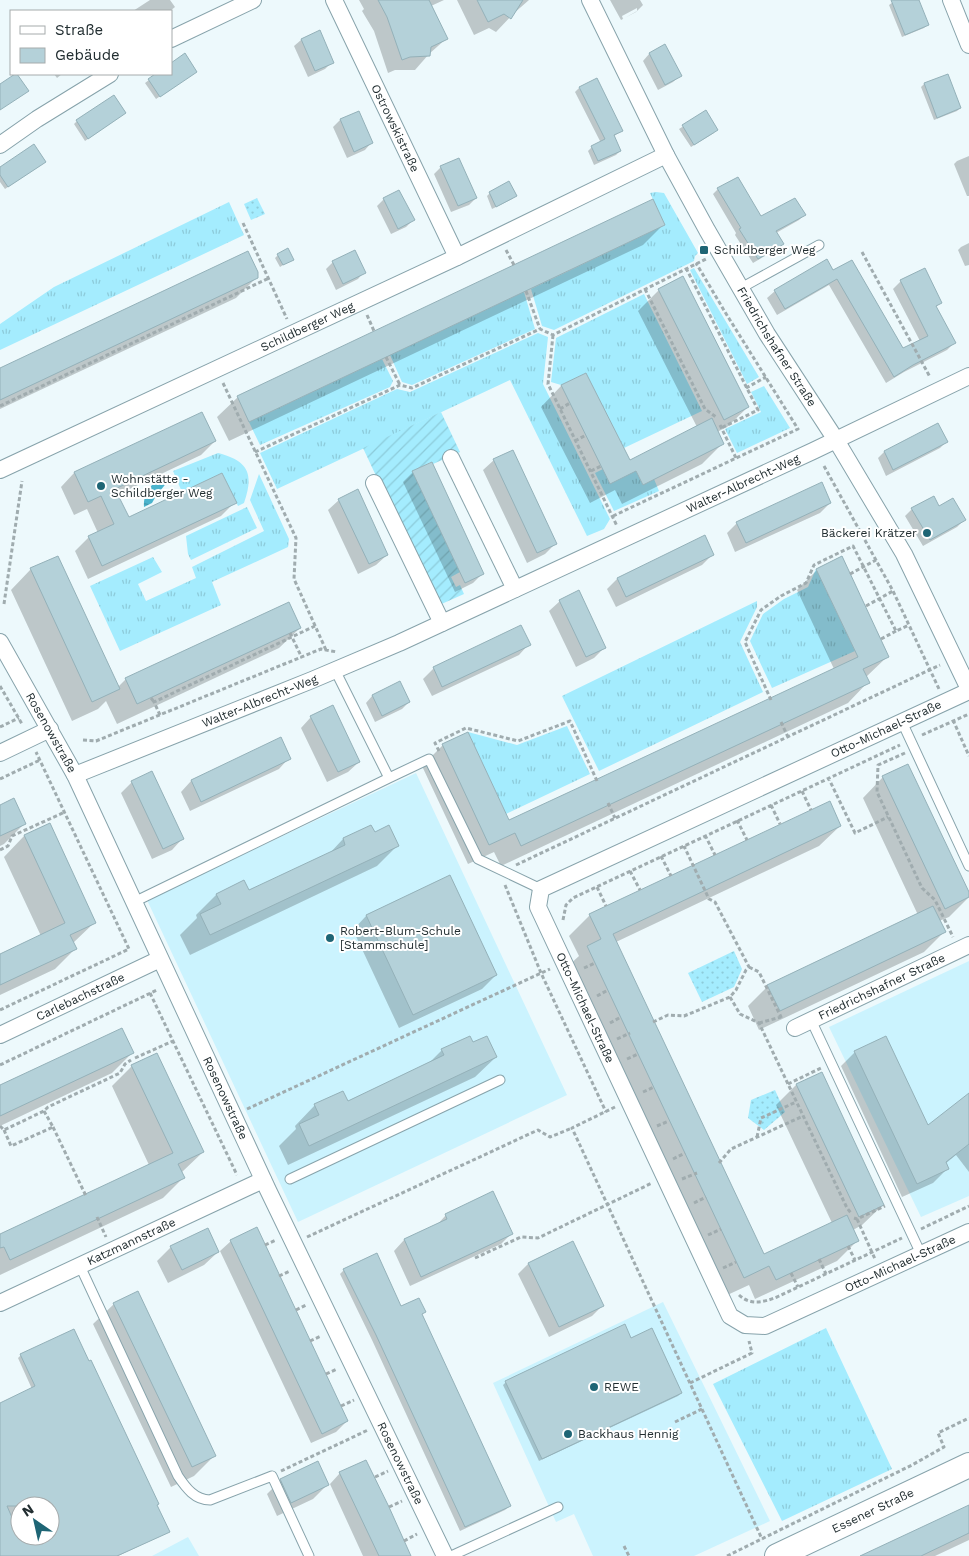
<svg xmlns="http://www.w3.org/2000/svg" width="969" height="1556" viewBox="0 0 969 1556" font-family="'Work Sans',sans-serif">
<defs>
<pattern id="grass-tufts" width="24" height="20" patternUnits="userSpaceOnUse" patternTransform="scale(1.25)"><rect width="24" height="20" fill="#a4ecfe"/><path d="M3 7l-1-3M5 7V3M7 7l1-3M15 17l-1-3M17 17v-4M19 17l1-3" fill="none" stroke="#8dcbda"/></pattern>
<pattern id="park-dots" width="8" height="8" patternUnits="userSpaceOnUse" patternTransform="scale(1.25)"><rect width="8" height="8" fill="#a4ecfe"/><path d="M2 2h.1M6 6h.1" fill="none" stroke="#8dcbda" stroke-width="1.8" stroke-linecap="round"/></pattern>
<pattern id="garden-furrows" width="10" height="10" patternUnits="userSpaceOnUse" patternTransform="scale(1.25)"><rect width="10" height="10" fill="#a4ecfe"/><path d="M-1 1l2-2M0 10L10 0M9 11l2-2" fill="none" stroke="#8dcbda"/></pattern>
<pattern id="water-waves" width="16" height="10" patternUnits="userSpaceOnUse" patternTransform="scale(1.25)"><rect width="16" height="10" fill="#4bb4cd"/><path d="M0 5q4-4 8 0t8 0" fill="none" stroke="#3e93a7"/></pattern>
</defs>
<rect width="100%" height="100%" fill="#edf9fc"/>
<path fill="#cbf3fe" d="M416,773L567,1095L298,1222L147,900Z
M969,961V1196L921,1217L829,1027Z
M663,1302L770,1521L694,1556H593L574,1514L556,1522L493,1383Z
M188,1537L199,1556H152Z"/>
<path fill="url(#grass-tufts)" d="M656,192L664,193L698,253L695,256L694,261L554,330L542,326L531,289L665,225L650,193Z
M229,202L244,235L0,350V324L54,287Z
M694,268L759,377L747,384L690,270Z
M524,292L535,329L412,385L402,382L390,355Z
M644,294L702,411L624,448L586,373L561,385L551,382L556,338Z
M538,333L548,337L543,384L610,519L604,529L587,536L510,380L277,489L260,453L397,389L410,392Z
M382,359L393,381L390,387L260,445L249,422Z
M764,386L790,428L737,453L725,429L761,412L751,392Z
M218,453C249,461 254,474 244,503L238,506L222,473L182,492L173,471Z
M603,469L636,471L643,485L654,479L659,491L614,511L595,473Z
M259,474L289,539L288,547L212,582L221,605L120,651L90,586L153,557L162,572L138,584L146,601L196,578L192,567L264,531L250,500Z
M247,507L257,528L191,560L188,554L186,536Z
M816,569L855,651L772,688L750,641L763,614L784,599L808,587Z
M757,601V607L740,642L763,692L599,771L562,696Z
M567,726L590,774L506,814L468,732L517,745Z
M826,1328L892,1469L782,1521L713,1384Z"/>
<path fill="url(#park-dots)" d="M257,198L265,214L251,220L244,204Z
M734,951L742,969L734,987L702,1002L688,973Z
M775,1090L785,1112L764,1130L748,1118L751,1100Z"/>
<path fill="url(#garden-furrows)" d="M441,412L460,452L433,464L431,462L413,471L460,572L451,577L456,587L460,585L464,594L437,606L363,448Z"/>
<path fill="url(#water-waves)" d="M165,474L168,481L156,496L152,503L144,507C143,491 153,483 165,474Z"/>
<path fill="#0003" fill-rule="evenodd" d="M150,0H170L175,7L170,11H133Z
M359,0H444L431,6L447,38L429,54L415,70H395L388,73L374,31L362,11L364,9Z
M457,0H529L513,14L496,32L489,28L474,35Z
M610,0H640L643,5L636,12L621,20ZM637,8V11L623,19L622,16Z
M896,0H918L927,25L924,28L902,37L889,5Z
M319,32L332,62L325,69L308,77L294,46L301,40Z
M665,46L680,76L673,82L658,90L643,61L649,54Z
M54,74H62L57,78Z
M157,74H193L156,99L145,83Z
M924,84L960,108L957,111L934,120L921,87Z
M579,88L621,131L613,137L620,151L616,155L594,165L588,151L592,147L601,143L575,92Z
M358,112L371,143L365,150L347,158L333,127L340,120Z
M706,112L714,133L691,147L679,129Z
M121,116L85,141L74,124L77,121Z
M969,156V196H967L954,164L957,161Z
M41,165L5,189L0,182V168Z
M441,167L476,198L469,205L451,212L434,174Z
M718,189L761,218L804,215L799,220L776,233L783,244L777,249L753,263L735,235L736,233L713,194Z
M399,191L413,220L406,227L391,234L377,206L384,199Z
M490,193L515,196L512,199L492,209L487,196Z
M663,225L643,245L229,441L217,417L238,397Z
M969,243V265L965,266L958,250L961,247Z
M354,252L364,272L358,279L336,290L326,269L333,262Z
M278,255L293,259L280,267L275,258Z
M924,269L941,302L936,307L954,343L947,350L904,372L886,383L829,285L777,315L767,298L775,291L833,272L903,350L920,341L893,289L901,281Z
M257,277L236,298L0,409V369Z
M683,278L748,407L727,427L717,432L723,443L702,464L622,504L615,490L590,503L541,407L561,386L586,374L630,461L697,427L638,311L659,290Z
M201,414L215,441L201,455L117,495L128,519L235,502L221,516L88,579L75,551L89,537L98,533L87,509L74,515L61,487L74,473Z
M946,442L940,448L886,476L878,458L884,452Z
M494,460L555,544L545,554L527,563L483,470Z
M413,472L483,573L473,583L455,592L403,482Z
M339,500L387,555L376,565L358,574L328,510Z
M830,503L820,513L735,552L727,533L737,523Z
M939,507L964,520L957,527L923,546L905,516L912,509Z
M712,555L702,565L616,607L607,589L617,579Z
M31,569L118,687L126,679L300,628L279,648L117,724L106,701L98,709L72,721L11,590Z
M817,570L888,656L866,677L868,682L848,703L501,866L494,852L468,864L422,766L443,745L467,734L508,822L834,669L797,590Z
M560,601L605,647L594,658L576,667L549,611Z
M529,644L519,655L432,696L423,679L434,668Z
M399,683L409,702L402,709L375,722L366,703L372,696Z
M311,717L359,762L348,772L327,782L301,728Z
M280,739L289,758L279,769L190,811L181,792L191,781Z
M883,777L969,897L949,917L939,921L944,932L924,952L759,1030L748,1006L768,986L918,915L863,798Z
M132,782L182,839L172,850L152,859L121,793Z
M0,806L24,824L4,844L0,846Z
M49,825L95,922L73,943L75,949L55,969L0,995V955L41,936L4,857L24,836Z
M371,826L374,833L397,846L377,866L190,955L180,935L197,918L196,915L216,895L249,892L329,854L343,839Z
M840,826L819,846L616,942L763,1256L832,1223L776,1105L796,1085L821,1074L883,1205L862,1225L853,1230L858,1240L837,1261L755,1299L749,1285L723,1297L567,967L579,956L569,936L590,915Z
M449,877L496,975L482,989L399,1028L353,930L366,916Z
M473,1044L496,1057L475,1077L288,1165L279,1146L296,1129L295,1126L315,1105L348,1103L427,1065L442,1050Z
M855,1052L927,1127L969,1095V1172L956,1155L945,1164L947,1169L933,1183L902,1197L841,1066Z
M132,1053L112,1073L0,1126V1086Z
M132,1066L203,1152L182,1172L183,1178L163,1198L0,1275V1235L149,1165L112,1086Z
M446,1215L511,1234L501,1244L410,1286L394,1251L404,1240L436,1226Z
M231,1241L347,1421L336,1432L311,1443L220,1251Z
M572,1243L603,1305L592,1316L549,1337L518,1274L528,1264Z
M171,1247L218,1252L204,1265L168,1283L157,1261Z
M344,1270L401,1308L424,1312L421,1315L510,1506L505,1510L460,1531L372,1340L340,1274Z
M114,1304L215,1455L194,1476L171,1487L93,1324Z
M631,1340L681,1393L678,1396L539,1461L503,1385L506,1382Z
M21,1355L156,1505L168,1531L165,1534L118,1556H0V1404L32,1389L18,1358ZM20,1506H50V1536H20Z
M340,1473L410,1556H363L330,1484Z
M281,1480L327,1485L313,1499L277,1516L267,1494Z
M969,1506V1540L935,1556H863Z"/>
<path fill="#b4d1d9" stroke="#94b1b9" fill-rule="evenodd" d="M378,0H429L448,39L431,47L430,56L410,57L402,60L387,17Z
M477,0H523L511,19L504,14L488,22Z
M891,0H919L929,25L905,35Z
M320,30L334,63L315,71L301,39Z
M665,44L682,76L665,85L649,53Z
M185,53L197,72L160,97L148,79L155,74H171V63Z
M15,74H17L29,91L0,110V84Z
M948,74L961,108L937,118L924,83Z
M597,78L623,131L614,135L621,151L598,161L591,146L605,139L579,87Z
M114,95L126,113L88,139L76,120Z
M706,110L718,130L694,145L682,125Z
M359,111L373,143L354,152L340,119Z
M34,144L46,162L8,187L0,175V167Z
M459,158L477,198L458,206L440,166Z
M738,177L761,216L795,198L806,215L776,231L784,244L758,259L739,229L741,228L717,188Z
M509,181L517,196L496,207L489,192Z
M399,190L415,220L398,229L383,198Z
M653,199L665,225L249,422L237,396Z
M288,248L294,260L283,265L277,254Z
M355,250L366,273L343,284L332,261Z
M248,251L258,272V278L0,400V368Z
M827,259L833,270L852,260L903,348L928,336L900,280L925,268L942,303L936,306L956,343L913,365L894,377L837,279L785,309L774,290Z
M683,276L749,407L724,420L658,289Z
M586,373L630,460L712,418L724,444L643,485L636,471L610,484L561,385Z
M202,412L216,441L115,489L129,517L222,473L237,503L102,566L88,536L114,524L101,496L88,502L74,472Z
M938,423L948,442L893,470L884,451Z
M513,450L557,544L537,553L493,459Z
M432,462L484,574L465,583L412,471Z
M822,482L831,503L746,543L736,522Z
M358,489L388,555L369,564L338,499Z
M934,496L939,506L953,498L966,520L930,540L911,508Z
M705,535L714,555L626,597L617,578Z
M58,556L120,689L92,702L30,568Z
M842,556L889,657L863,669L870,683L521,846L515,833L489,845L442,744L468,732L509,820L593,781L858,657L816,569Z
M579,590L606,648L586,657L559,600Z
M289,602L301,628L137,704L125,678Z
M521,625L531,645L442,687L433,667Z
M400,681L410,702L382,716L372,695Z
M333,705L360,762L338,772L310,716Z
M281,737L291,759L201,802L191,780Z
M908,764L969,892V897L945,909L882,776Z
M152,771L184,839L163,849L131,781Z
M14,798L26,824L0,836V805Z
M830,801L841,826L613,934L764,1254L847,1215L859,1241L776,1280L769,1266L744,1278L587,946L601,939L589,914Z
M50,823L96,923L70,935L77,949L0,985V954L65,923L24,835Z
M371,825L375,832L389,825L399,846L210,935L200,914L221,904L216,894L244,880L249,890L345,845L343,838Z
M450,875L497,975L413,1015L366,915Z
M933,906L946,932L780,1011L767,985Z
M122,1028L134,1053L0,1116V1085Z
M470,1036L473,1042L487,1036L497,1057L309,1146L299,1124L319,1115L314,1104L343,1091L348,1101L444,1055L441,1049Z
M886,1036L928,1125L969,1093V1144L946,1162L949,1169L917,1184L854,1051Z
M157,1053L204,1152L178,1164L185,1178L10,1260L4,1247L0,1248V1234L173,1153L131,1065Z
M822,1072L884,1205L859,1217L796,1084Z
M493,1191L513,1234L421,1277L404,1239L447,1219L445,1214Z
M257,1227L348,1421L322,1434L230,1240Z
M208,1228L219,1252L182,1270L170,1246Z
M573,1241L604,1306L559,1327L528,1263Z
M377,1253L401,1306L419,1298L426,1312L422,1314L511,1506L465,1527L376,1335L343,1269Z
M138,1291L216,1456L192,1467L113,1303Z
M625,1324L631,1338L652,1328L682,1393L542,1459L505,1381Z
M74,1329L89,1361L91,1360L159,1504L157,1505L170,1532L117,1556H0V1403L35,1386L20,1354ZM7,1506H50V1536H20Z
M366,1460L389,1507L411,1556H379L339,1472Z
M318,1461L329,1485L291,1503L280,1479Z
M969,1505V1533L921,1556H860Z"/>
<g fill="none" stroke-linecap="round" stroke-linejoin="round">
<defs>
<path id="service" d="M741,288L819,245
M335,670L389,778L429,759L478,859L541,889
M902,722L969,866
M134,902L389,778
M811,1020L921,1254
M290,1179L500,1080
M80,1266L178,1476C186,1488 195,1500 210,1500L272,1476L309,1556
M451,1556L558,1507"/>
<g id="minor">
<path id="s1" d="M334,0L457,257"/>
<path id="s2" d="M590,0L666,155L707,230L767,334L836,440L904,554L969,689"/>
<path d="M951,0L969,45"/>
<path d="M171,39L253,0"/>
<path d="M0,145L37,119L110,74"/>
<path d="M451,458L515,589"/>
<path id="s3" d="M0,470L457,257L666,155"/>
<path d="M374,483L442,623"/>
<path id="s4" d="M0,642L75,775L268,1190L445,1556"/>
<path id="s5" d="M969,691L541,889L538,907L730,1316L745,1325L765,1326L969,1232"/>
<path d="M0,753L50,729"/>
<path id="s6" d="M75,775L312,680L399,643L813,451L969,376"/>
<path id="s7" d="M795,1028L969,945"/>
<path id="s8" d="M0,1035L160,959"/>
<path id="s9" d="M0,1303L263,1180"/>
</g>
<g id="secondary">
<path id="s10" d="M777,1556L969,1465"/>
</g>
</defs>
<use href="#service" stroke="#87a3ab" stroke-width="11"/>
<use href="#minor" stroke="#87a3ab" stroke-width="18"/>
<use href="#secondary" stroke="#87a3ab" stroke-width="26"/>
<path stroke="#a0acaf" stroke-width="3" stroke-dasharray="4 2.5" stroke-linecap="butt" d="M243,223L287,319
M506,250L514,265
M862,252L930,377
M686,268L758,410L721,428
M645,289L705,409L716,417
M526,291L540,329
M367,315L374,331
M553,335L548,384L617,526
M386,357L400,385
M223,383L296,538L294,579L326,650
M746,388L766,377
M0,406L269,278
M560,409L570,403
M720,425L736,458
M575,441L586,435
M255,452L400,385L412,388L540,329L553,335L706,259
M824,466L893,591L939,689
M591,471L601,466
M613,516L798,429L725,312L696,263
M850,574L876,560
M4,604L22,481
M866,606L893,591
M290,633L302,658
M881,639L896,631
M0,686L22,724
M151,698L154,702
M771,700L745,642L761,610L781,596L806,583L814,565L853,546L896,631L909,625
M160,715L154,702L315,626
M953,720L969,756
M781,722L788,737
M0,727L19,718
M922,735L969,714
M83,740L96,741L321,649L337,652
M439,751L435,743L466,728L518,741L570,721L597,781
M905,753L878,765L877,792L922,888L935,900L953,937
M828,777L855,833L888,817
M0,779L40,760
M802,791L811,810
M608,803L615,818
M771,805L780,824
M737,820L747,840
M705,835L715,855
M0,850L8,846L12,836L65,812
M661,856L671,876
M516,865L940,665
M630,871L640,890
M505,885L541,973L606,1112
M597,887L606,906
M563,920L566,905L573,898L900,745
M749,967L759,972L781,1017
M584,968L595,963
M150,993L237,1175
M597,996L608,990
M730,997L740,1014L759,1023L847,1208L851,1213
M0,1010L129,949L36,752
M653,1022L668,1015L684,1016L730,997L736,990L746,970L749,967L715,902L709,899L684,846
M610,1023L621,1017
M759,1023L781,1017V1018
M617,1039L630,1033
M135,1058L173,1041
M627,1059L638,1054
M0,1065L157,990
M788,1084L821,1068
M643,1092L654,1087
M615,1107L572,1128L762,1539
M247,1109L550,969
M0,1126L4,1130L44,1111L48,1107L120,1073L125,1064L131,1060
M657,1126L669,1121
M53,1127L86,1196
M4,1130L11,1146L53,1127L44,1111
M757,1137L761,1118L796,1102
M673,1159L685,1153
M719,1163L731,1149L803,1116
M682,1179L697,1173
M694,1203L706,1197
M97,1217L106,1237
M854,1218L857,1219L885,1206
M857,1219L875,1259
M921,1229L969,1206
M708,1235L721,1229
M307,1237L538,1130L550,1137L572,1128
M265,1245L276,1240
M848,1246L855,1260
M475,1258L521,1237L538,1238L652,1183
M819,1259L826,1274
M723,1268L736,1262
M791,1273L798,1287
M279,1276L290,1271
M739,1295C751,1306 764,1302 777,1297L902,1238
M296,1310L306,1305
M310,1341L321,1336
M326,1374L337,1369
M690,1383L752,1353L749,1341
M341,1406L354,1400
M675,1422L702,1409
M281,1471L368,1430
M375,1477L388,1471
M389,1507L402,1501
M404,1541L417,1534
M624,1546L629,1556
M727,1556L912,1465L944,1447L938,1433L969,1418"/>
<use href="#service" stroke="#fff" stroke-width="9"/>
<use href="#minor" stroke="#fff" stroke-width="16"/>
<use href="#secondary" stroke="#fff" stroke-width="24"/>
</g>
<g fill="#1e6575" stroke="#fff" stroke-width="2">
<rect x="699" y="245" width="10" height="10" rx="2.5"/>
<circle cx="101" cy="486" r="5"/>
<circle cx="927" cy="533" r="5"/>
<circle cx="330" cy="938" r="5"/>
<circle cx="594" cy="1387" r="5"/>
<circle cx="568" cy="1434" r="5"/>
</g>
<g text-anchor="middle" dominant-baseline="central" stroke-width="4" stroke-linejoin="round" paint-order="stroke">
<g font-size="12" fill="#212d30" stroke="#fff">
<text stroke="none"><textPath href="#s1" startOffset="142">Ostrowskistraße</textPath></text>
<text stroke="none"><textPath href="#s3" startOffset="339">Schildberger Weg</textPath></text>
<text stroke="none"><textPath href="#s2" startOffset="394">Friedrichshafner Straße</textPath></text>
<text stroke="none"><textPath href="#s6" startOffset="729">Walter-Albrecht-Weg</textPath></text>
<text stroke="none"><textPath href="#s6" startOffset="199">Walter-Albrecht-Weg</textPath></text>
<text transform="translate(886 729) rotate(-25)">Otto-Michael-Straße</text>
<text stroke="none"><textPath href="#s4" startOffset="104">Rosenowstraße</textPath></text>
<text stroke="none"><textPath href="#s7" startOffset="96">Friedrichshafner Straße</textPath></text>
<text stroke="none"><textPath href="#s8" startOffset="89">Carlebachstraße</textPath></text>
<text stroke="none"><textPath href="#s5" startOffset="601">Otto-Michael-Straße</textPath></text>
<text stroke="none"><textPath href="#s4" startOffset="509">Rosenowstraße</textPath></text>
<text stroke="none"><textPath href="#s9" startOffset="145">Katzmannstraße</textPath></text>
<text stroke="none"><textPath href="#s5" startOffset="1128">Otto-Michael-Straße</textPath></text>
<text stroke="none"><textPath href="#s4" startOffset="914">Rosenowstraße</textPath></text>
<text stroke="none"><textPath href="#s10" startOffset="106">Essener Straße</textPath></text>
</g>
<g font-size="12" fill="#212d30" stroke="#fff" text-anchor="start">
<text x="714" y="250">Schildberger Weg</text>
<text x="111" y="479">Wohnstätte -<tspan x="111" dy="14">Schildberger Weg</tspan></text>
<text x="917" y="533" text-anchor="end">Bäckerei Krätzer</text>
<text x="340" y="931">Robert-Blum-Schule<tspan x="340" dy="14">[Stammschule]</tspan></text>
<text x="604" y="1387">REWE</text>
<text x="578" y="1434">Backhaus Hennig</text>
</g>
</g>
<rect x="10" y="10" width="162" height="65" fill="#ffffff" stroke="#a6abac"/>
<rect x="20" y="26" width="25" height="8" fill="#ffffff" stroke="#a6abac"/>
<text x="55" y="35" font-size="15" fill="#212d30">Straße</text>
<rect x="20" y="48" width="25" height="15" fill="#b4d1d9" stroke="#a6abac"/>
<text x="55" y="60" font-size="15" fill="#212d30">Gebäude</text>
<g transform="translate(35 1521) rotate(326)"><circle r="24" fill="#ffffff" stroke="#a6abac"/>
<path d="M0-4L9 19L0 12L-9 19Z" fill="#1e6575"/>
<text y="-8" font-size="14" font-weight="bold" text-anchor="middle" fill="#212d30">N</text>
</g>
</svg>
